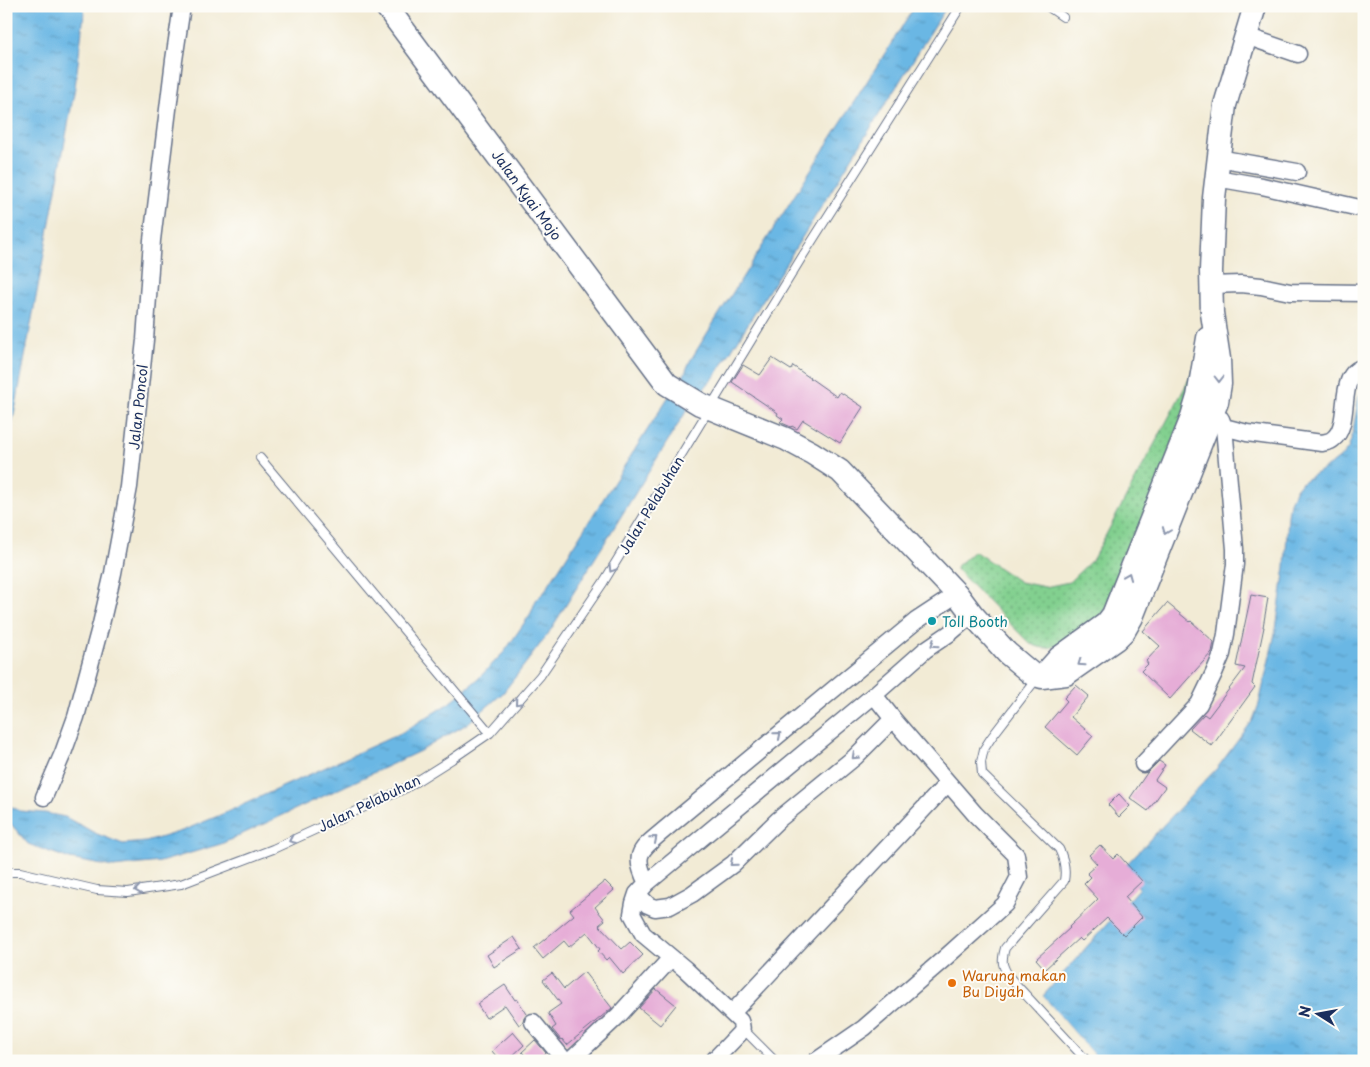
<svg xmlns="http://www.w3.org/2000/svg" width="1370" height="1067" viewBox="0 0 1370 1067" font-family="'Playpen Sans',sans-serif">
<defs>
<pattern id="park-dots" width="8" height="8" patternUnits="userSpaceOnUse" patternTransform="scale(1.25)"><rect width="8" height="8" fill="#82d08f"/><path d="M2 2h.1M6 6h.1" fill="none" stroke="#6aa978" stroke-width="1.8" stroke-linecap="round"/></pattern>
<pattern id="water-ripples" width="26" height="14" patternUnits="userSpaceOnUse" patternTransform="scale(1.25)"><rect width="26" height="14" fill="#6ab7e4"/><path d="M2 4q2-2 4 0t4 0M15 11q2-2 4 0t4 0" fill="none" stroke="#5695bc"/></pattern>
</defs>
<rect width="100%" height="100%" fill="#fdfcf7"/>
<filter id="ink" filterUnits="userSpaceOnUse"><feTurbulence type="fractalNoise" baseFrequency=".02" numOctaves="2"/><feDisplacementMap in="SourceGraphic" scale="10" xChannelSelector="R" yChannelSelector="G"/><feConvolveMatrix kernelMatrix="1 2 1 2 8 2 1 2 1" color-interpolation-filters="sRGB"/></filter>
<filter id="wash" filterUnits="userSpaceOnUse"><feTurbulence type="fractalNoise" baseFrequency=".0096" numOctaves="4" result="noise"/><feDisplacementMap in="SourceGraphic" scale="20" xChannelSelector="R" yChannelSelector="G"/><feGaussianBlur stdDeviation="1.12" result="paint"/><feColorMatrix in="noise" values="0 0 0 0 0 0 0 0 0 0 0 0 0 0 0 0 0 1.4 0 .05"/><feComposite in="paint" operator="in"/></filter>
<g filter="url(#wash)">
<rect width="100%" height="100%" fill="#f2ebd5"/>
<path fill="url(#park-dots)" stroke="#4e8076" d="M1201,357L1193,401L1105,611C1088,626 1069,647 1045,648C1040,648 1034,645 1030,644L955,568L974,551L1020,582L1045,587L1069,582L1093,559Z"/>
<path fill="url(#water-ripples)" stroke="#4273a1" d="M6,6H85L75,87L16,405L6,451Z
M915,6H947L716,375L692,402L548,634L503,693L467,724L420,751L221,844L160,862L113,867L70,859L28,844L11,824L6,823V804L20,811L45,813L65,817L97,834L123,844L146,842L182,831L218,816L401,733L448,704L478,679L505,651L531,613L536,600L544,592L669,396L679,387L690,361L716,319Z
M1364,394V1061H1099L1043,996L1139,888L1125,866L1218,767L1253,720L1259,704L1276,629L1285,567L1288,516L1290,502L1296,489L1302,482L1333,463L1342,456L1348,449L1352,437L1359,395Z"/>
<path fill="#f2ebd5" d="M1043,996L1099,1061H1096L1041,998Z"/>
<g id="blocks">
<path fill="#e6add7" d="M772,358L791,370L793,366L837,397L840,392L863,407L840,443L803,420L797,429L792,426L791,427L782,423L780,422L783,419L777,415L778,413L732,382L743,365L760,375Z
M1251,595L1268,598L1263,627H1264L1252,684L1255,687L1212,746L1190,729L1204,714L1208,717L1245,668L1236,666Z
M1167,603L1190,622L1191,621L1214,642L1212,652L1170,699L1141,671L1148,664L1146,661L1160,646L1143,631Z
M1076,685L1089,696L1071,717L1093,736L1077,755L1045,727L1067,701L1064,698Z
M1159,761L1165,765L1155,780L1165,787L1148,811L1130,798L1147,773Z
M1119,794L1130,806L1119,817L1108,805Z
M1100,845L1113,859L1118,854L1142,881L1125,897L1142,917L1124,935L1107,918L1082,941L1079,938L1045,969L1036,959L1070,928L1069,927L1098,899L1084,884L1091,877L1087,873L1097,864L1089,855Z
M605,881L614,890L595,907L605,920L599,925L622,949L630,942L643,955L623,974L609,957L606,960L598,951L600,949L587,932L569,947L564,941L543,959L534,948L574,915L570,910Z
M514,937L522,949L494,967L487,955Z
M584,972L612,1008L567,1045L562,1039L561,1040L552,1029L556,1026L548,1013L561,1004L543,980L552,973L564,989Z
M505,985L515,1000L517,999L527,1014L524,1018L523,1022L519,1025L505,1005L486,1018L477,1004Z
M656,989L676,1005L660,1025L639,1008Z
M513,1032L524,1045L507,1061H500L492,1051Z
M535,1040L546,1053L543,1056L547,1061H530L522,1052Z"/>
</g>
</g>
<g filter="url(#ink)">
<use href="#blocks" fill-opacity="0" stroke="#667188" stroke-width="1"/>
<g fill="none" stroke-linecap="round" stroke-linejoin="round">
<defs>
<path id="lane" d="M1047,6L1063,17
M260,458L490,733
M1037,678L991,738L984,749L981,762L982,774L1059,849C1064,859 1066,870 1064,881L1005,948C1001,962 1002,966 1010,978L1087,1061
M6,875L11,872H20L97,890L128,892L181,884L273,849L406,788L452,759L490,733L540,676L603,583L802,257L961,6
M742,1028L775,1061"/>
<path id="street" d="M1246,36L1298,54
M1218,158L1297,172
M1216,178L1262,186L1364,209
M1211,285L1241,284L1261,286L1290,292L1364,293
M1221,419L1224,427L1247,433L1322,443C1326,442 1330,442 1333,439C1353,424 1335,374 1364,367
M1143,764L1199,704L1214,673L1222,654L1226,634L1235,564V549L1224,427
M44,797L63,753L76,717L101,624L113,573L129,487L145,340L152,240L174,60L182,6
M647,883L874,695
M637,894L648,905L655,908L670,906L692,894L733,864L778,820L855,757L893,719L874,695L925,650L950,633L972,614
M732,1013L948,783
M533,1022L565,1061
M570,1061L619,1015L671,958
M713,1061L739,1034C743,1029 742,1026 740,1021L685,969L643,934L632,914L634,903L637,894L647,883C631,853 642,849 664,830L916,621L957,594
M816,1061L864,1028L946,957L1005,904L1019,877L1016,855L975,814L893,719"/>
<path id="secondary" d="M386,6L667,384L700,404L786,439L812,453L840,471L957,594L972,614L1007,653L1032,674L1042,677L1066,674L1116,639L1124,631L1132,617L1217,402L1220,384L1219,359L1212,313L1211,271L1214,198L1225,105L1255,6
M1042,677L1059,658L1106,624L1113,615L1191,420L1198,397L1208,338"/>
</defs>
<use href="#lane" stroke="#667188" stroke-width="10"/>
<use href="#street" stroke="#667188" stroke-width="19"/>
<use href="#secondary" stroke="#667188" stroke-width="25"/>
<use href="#lane" stroke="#fff" stroke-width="8"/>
<use href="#street" stroke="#fff" stroke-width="16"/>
<use href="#secondary" stroke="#fff" stroke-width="22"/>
</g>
<defs><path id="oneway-chevron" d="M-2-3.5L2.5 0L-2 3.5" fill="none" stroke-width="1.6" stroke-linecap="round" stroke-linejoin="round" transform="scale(1.25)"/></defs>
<g stroke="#8d97ae">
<use href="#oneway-chevron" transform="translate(1219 379) rotate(90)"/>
<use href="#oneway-chevron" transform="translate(1166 531) rotate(111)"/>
<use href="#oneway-chevron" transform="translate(612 569) rotate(122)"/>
<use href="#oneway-chevron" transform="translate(1128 576) rotate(-68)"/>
<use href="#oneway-chevron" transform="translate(934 644) rotate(146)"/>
<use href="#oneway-chevron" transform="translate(1081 663) rotate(145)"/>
<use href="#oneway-chevron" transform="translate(518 702) rotate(131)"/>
<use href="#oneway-chevron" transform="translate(778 735) rotate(-40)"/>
<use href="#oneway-chevron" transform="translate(855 756) rotate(137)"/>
<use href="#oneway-chevron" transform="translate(654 839) rotate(-41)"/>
<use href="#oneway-chevron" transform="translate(292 840) rotate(156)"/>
<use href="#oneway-chevron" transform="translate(733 863) rotate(140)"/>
<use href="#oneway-chevron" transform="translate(138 890) rotate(172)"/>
</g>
</g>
<circle fill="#0f9aa8" stroke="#fdfcf7" stroke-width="2" cx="932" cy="621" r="5"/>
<circle fill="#e8710a" stroke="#fdfcf7" stroke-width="2" cx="952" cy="983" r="5"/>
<g text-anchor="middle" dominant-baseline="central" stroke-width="4" stroke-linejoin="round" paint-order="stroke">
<g font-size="14" fill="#1b2f5e" stroke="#fdfcf7">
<text transform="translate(527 195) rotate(54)">Jalan Kyai Mojo</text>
<text transform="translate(138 407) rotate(-84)">Jalan Poncol</text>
<text transform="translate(651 505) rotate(-59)">Jalan Pelabuhan</text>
<text transform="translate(369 803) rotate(-26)">Jalan Pelabuhan</text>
</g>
<g font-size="14" fill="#0d838f" stroke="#fdfcf7" text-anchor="start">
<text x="942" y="621">Toll Booth</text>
</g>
<g font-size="14" fill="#c56008" stroke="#fdfcf7" text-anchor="start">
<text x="962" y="975">Warung makan<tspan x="962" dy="16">Bu Diyah</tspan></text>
</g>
</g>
<rect width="1370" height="1067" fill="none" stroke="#fdfcf7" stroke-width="25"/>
<g transform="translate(1318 1014) rotate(281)" stroke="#fdfcf7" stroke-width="4" paint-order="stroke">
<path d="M0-4L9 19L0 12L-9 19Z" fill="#1b2f5e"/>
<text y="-8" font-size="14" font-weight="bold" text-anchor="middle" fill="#1b2f5e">N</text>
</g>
</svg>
